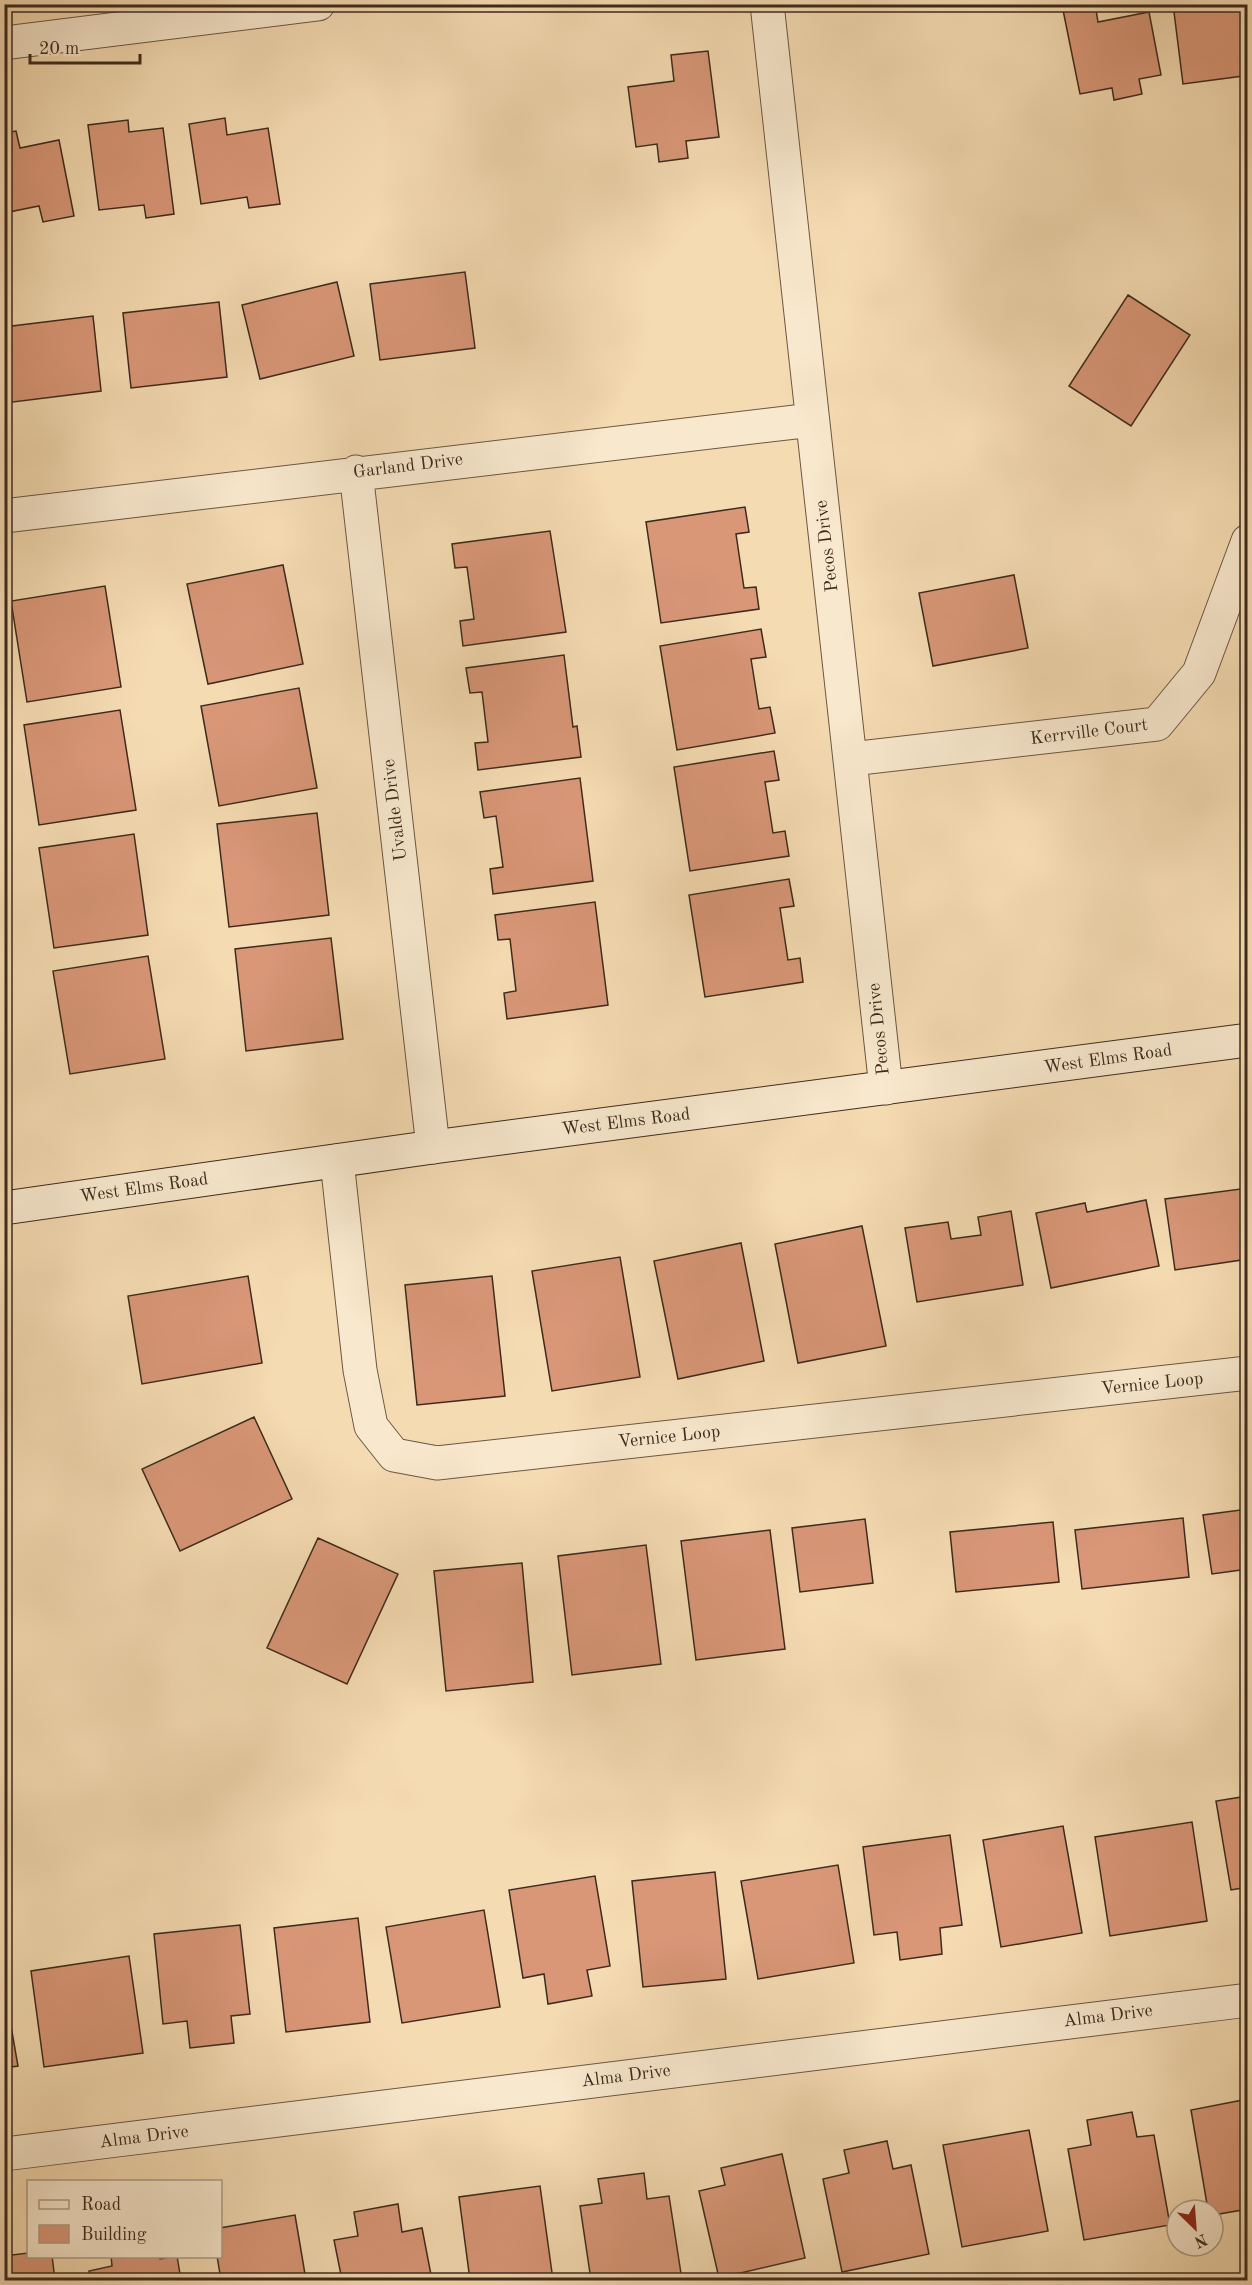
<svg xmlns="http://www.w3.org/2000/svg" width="1252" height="2285" viewBox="0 0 1252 2285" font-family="'Old Standard TT',serif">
<rect width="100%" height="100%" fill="#f5dbb2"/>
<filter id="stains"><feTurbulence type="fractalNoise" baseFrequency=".00333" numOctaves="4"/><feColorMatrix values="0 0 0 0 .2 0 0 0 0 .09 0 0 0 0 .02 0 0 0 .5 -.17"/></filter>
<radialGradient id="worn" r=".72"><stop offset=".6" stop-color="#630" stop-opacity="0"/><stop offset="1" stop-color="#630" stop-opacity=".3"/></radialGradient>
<path fill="#d99778" stroke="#3c2b1e" stroke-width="1.5" d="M1095,4L1098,22L1149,12L1161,75L1139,79L1142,94L1114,100L1112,88L1080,94L1063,10Z
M1173,4H1212L1213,7L1248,4V70H1243V76L1183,84Z
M708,51L719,137L686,141L688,158L659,162L657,144L636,147L628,87L674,81L671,55Z
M225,118L227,135L268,128L280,204L249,208L247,197L201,204L189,124Z
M128,120L129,132L163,128L174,214L146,218L144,205L99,210L88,125Z
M16,131L20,148L59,140L74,216L43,222L39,206L4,213V133Z
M465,272L475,348L380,360L370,284Z
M337,282L354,356L260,379L242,305Z
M1128,295L1190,335L1131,426L1069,386Z
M219,302L227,377L131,388L123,313Z
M93,316L101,391L5,403L4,327Z
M745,507L749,532L736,534L744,588L756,587L759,609L661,623L646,522Z
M550,531L566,632L463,646L460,621L474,619L467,567L455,568L452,544Z
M283,565L303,664L208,684L187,584Z
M1014,575L1028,648L933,666L919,593Z
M105,586L121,687L27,702L11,601Z
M761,629L766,657L751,659L759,709L770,707L775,733L677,750L660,646Z
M564,655L573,727L577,726L581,757L478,770L475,743L488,742L482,692L470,693L466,668Z
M299,688L317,788L219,806L201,706Z
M120,710L136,810L39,825L24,725Z
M774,751L779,780L765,782L773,833L785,831L789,856L690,871L674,767Z
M580,778L593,881L493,894L490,869L503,867L496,816L484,818L480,792Z
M317,813L329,915L229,927L217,824Z
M134,834L148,935L54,948L39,848Z
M789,879L794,906L780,908L788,960L800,958L803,982L705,997L689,895Z
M595,902L608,1005L507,1019L504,993L516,991L510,939L498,940L495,915Z
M331,938L343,1039L246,1051L235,949Z
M148,956L165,1059L70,1074L53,971Z
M1248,1188V1259L1175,1270L1165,1199Z
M1146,1200L1159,1266L1051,1288L1036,1213L1085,1203L1087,1212Z
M1011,1211L1023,1285L917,1302L905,1228L948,1222L951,1239L981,1235L978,1217Z
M862,1226L886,1346L798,1363L775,1244Z
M741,1243L764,1361L678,1379L654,1261Z
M620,1257L640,1377L552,1391L532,1271Z
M248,1276L262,1363L142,1384L128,1296Z
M492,1276L505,1396L417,1405L405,1285Z
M254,1417L292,1499L180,1551L142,1469Z
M1248,1509V1569L1212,1574L1203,1515Z
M1183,1518L1189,1577L1082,1589L1075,1530Z
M865,1519L873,1583L800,1592L792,1528Z
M1053,1522L1059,1582L956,1592L950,1532Z
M770,1530L785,1649L696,1660L681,1541Z
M318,1538L398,1574L347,1684L267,1648Z
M646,1545L661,1664L572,1675L558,1556Z
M522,1563L533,1682L446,1691L434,1571Z
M1248,1796V1887L1231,1890L1216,1801Z
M1192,1822L1207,1921L1110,1936L1095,1837Z
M1063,1826L1082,1933L1001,1947L983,1840Z
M950,1835L962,1925L940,1928L942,1954L900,1960L897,1932L874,1935L863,1847Z
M838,1865L854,1963L758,1979L741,1881Z
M715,1872L726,1979L643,1987L632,1881Z
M595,1876L610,1966L587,1970L592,1996L548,2004L544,1974L523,1978L509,1890Z
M484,1910L500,2007L402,2023L386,1927Z
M358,1918L370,2022L286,2032L274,1928Z
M240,1925L250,2014L231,2016L234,2043L190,2048L187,2021L163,2024L154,1934Z
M129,1956L143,2053L44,2067L31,1971Z
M4,1986L18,2066L4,2068Z
M1248,2099V2209L1213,2215V2210H1208L1191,2110Z
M1132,2112L1137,2137L1154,2135L1170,2225L1084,2240L1068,2149L1091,2145L1087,2120Z
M1029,2130L1048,2231L962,2247L943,2145Z
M887,2141L893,2169L911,2165L929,2254L842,2272L823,2179L849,2173L844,2150Z
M782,2154L805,2258L719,2278L699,2191L725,2185L721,2168Z
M644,2173L647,2199L669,2196L682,2280H591L580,2206L602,2203L598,2179Z
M540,2186L553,2280H470L459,2197Z
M398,2204L402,2232L422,2228L432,2280H342L334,2240L358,2236L354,2212Z
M295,2215L306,2280H221L217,2256H220V2228Z
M28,2253V2256H52L55,2280H4V2256Z
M111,2256H159L160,2259L177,2256L181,2280H91L89,2271L112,2266Z"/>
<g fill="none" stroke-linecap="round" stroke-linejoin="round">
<defs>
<path id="minor" d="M767,4L886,1088
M4,43L318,4
M356,472L433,1147
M4,516L812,420
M851,759L1157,724L1199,673L1248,541
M337,1161L360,1370L371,1426L394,1455L437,1463L1248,1373
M4,2154L1248,2000"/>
<path id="secondary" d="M4,1208L433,1147L1248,1040"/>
</defs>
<use href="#minor" stroke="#6a5743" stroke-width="35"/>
<use href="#secondary" stroke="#3c2b1e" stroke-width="35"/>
<use href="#minor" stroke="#f8e8cd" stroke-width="33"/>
<use href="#secondary" stroke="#f8e8cd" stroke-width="33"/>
</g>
<g text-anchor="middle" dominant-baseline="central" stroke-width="4.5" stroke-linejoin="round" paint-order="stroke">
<g font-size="18" fill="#3c2b1e" stroke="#f8e8cd">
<text transform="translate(408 466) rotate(-7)">Garland Drive</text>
<text transform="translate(827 546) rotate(-97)">Pecos Drive</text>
<text transform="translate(1089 732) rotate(-7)">Kerrville Court</text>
<text transform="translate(395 810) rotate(-97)">Uvalde Drive</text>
<text transform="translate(879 1029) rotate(-96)">Pecos Drive</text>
<text transform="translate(1108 1059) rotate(-8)">West Elms Road</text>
<text transform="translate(626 1122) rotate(-7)">West Elms Road</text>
<text transform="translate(144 1188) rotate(-8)">West Elms Road</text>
<text transform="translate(1152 1384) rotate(-6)">Vernice Loop</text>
<text transform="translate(669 1437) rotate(-6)">Vernice Loop</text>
<text transform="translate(1108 2016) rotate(-7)">Alma Drive</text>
<text transform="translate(626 2076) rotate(-7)">Alma Drive</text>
<text transform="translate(144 2137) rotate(-7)">Alma Drive</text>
</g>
</g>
<rect width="1252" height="2285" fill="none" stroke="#f5dbb2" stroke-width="24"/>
<rect x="6" y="6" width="1240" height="2273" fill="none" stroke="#3c2b1e" stroke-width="3"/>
<rect x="12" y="12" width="1228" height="2261" fill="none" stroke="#3c2b1e" stroke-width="1.5"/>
<rect x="27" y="2180" width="195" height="78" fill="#f8e8cd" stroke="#ad9c87" stroke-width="1.5"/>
<rect x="39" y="2200" width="30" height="9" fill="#f8e8cd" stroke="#ad9c87" stroke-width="1.5"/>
<text x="81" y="2210" font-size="18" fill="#3c2b1e">Road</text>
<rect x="39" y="2225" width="30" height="18" fill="#d99778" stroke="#ad9c87" stroke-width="1.5"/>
<text x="81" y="2240" font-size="18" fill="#3c2b1e">Building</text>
<g transform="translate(1195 2228) rotate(155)"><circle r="28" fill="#f8e8cd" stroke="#ad9c87" stroke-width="1.5"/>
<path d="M0-4.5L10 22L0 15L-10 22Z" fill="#8f2418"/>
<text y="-9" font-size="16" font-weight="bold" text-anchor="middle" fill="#3c2b1e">N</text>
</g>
<path d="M30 54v9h110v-9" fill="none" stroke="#3c2b1e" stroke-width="3"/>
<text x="39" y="54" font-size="18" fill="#3c2b1e" stroke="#f8e8cd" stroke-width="4.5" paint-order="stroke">20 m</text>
<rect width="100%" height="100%" filter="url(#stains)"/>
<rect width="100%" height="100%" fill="url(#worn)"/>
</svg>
